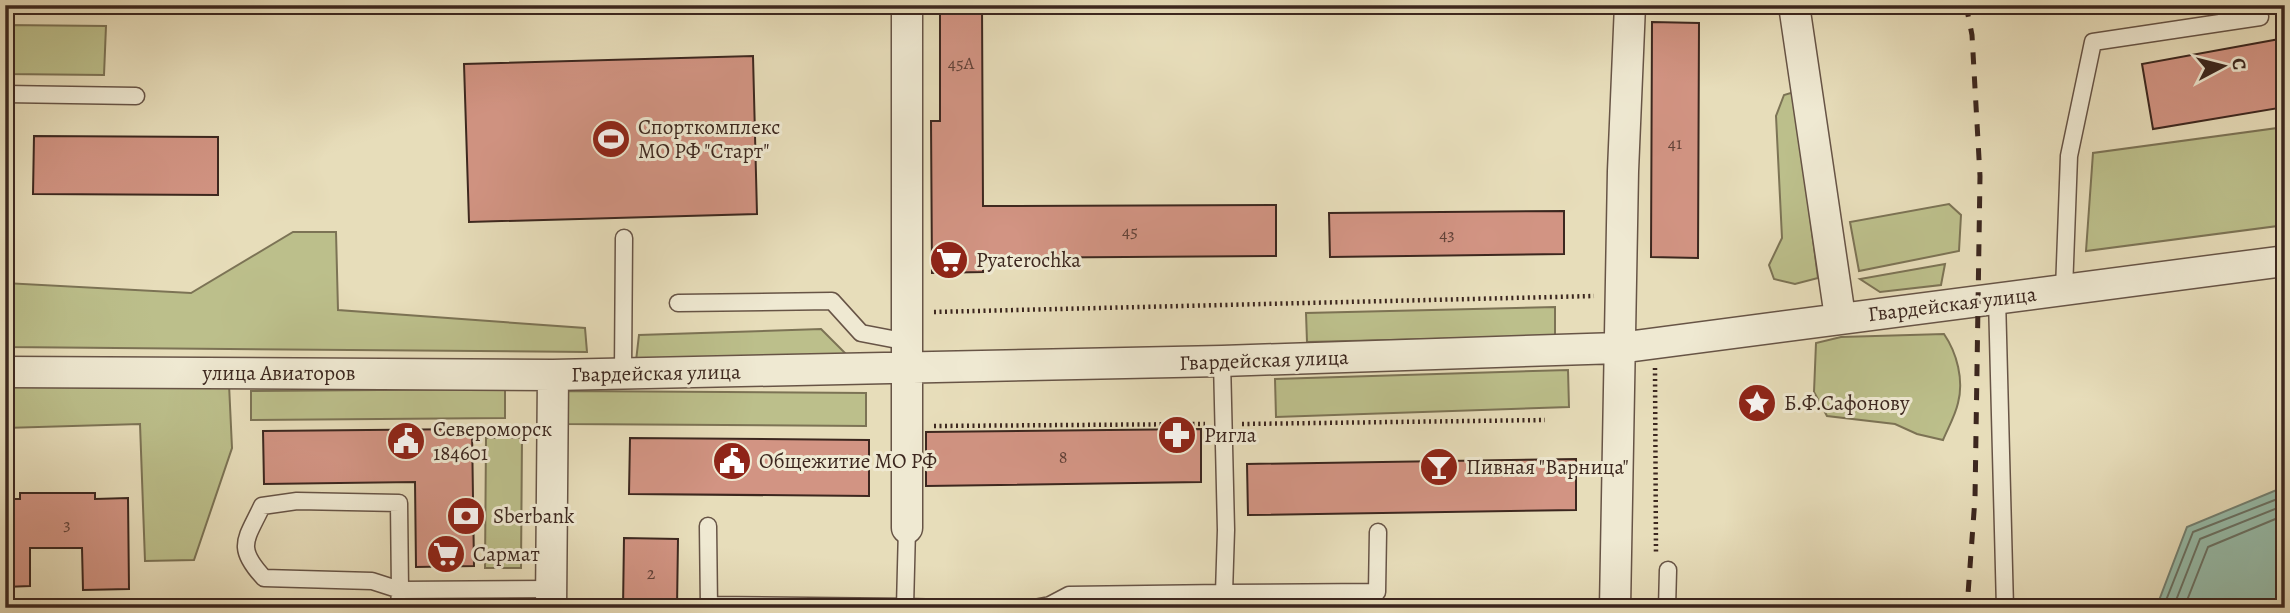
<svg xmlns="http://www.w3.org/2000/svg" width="2290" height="613" viewBox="0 0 2290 613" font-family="Alegreya,serif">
<rect width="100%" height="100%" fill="#e7ddba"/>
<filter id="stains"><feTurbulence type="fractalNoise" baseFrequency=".00286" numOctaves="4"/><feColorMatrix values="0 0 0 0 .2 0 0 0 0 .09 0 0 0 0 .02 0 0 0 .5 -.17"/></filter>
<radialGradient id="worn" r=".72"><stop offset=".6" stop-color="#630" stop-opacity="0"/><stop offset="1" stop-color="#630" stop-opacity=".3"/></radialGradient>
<path fill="#bcbf8b" stroke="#7c7355" stroke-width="2" d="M5,25L106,26L104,75L5,74Z
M1794,92L1818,278L1795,284L1774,279L1769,265L1782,238L1776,116L1784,95Z
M2285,127V225L2086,251L2093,153Z
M1949,204L1961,215L1959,251L1859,271L1850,222Z
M293,232H336L338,310L585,328L587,352L5,347V283L191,293Z
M1945,264L1941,285L1880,292L1860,279Z
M1555,307V336L1307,342L1306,313Z
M821,329L850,358L636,361L639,335Z
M1944,334C1957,353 1964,380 1958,403C1955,416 1948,428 1943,440L1917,434L1895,424L1827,416L1814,392L1816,343L1841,337Z
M1568,370L1569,407L1276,417L1275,379Z
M229,384L232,448L194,560L145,561L140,424L5,428V385Z
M505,389V418L251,420V391Z
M565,391L866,393V426L565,424Z
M486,438H522L521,568H485Z"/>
<path fill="#97bdab" stroke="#738173" stroke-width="2" d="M2279,489H2285V608H2152L2158,603L2187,527Z"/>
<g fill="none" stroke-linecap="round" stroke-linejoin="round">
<path stroke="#6a7265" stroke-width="2" d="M2163,608L2193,532L2285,496
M2173,608L2200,539L2285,505
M2184,608L2208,547L2285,515"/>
</g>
<path fill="#d29483" stroke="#3c271f" stroke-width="2" d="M940,5H982L983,206L1276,205V256L983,258V272L932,273L931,121H940Z
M1652,22L1699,23L1698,258L1651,257Z
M2285,38V107L2153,129L2142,64Z
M753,56L757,214L469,222L464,64Z
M34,136L218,137V195L33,194Z
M1564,211V254L1330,257L1329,213Z
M472,429L474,566L416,567L415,482L264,484L263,431Z
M1201,429V482L926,486V432Z
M630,438L869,440V496L629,494Z
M1576,459V510L1248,515L1247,464Z
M20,493H95V499L128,498L129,589L83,590L82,548H30V586L5,587V499H20Z
M624,538L678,539L677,608H623Z"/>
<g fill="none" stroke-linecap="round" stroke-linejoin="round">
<defs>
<path id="lane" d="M5,94L136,96
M2064,290L2069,156L2093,42L2260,17
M1997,298L2005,608
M678,303L832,301L861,333L908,342
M623,373L624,238
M297,501L399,503L400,590L372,581L264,578C235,547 246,540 262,506Z
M708,526L709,608
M1224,593L1377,592L1378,532
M709,605L905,607L907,528
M905,607L946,608
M399,608L400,590L551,589
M1034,608L1050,605L1069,595L1224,593L1226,530L1222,361
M1667,608L1668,570"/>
<path id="street" d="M1794,5L1840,317
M5,372L553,375L1222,361L1619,348L2285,261
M907,528V5
M551,608L553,375
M1615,608L1623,171L1630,5"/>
</defs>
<use href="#lane" stroke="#675446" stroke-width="19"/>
<use href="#street" stroke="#675446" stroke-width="33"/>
<path stroke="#3c271f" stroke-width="4.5" stroke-dasharray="2 3.5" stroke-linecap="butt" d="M934,312L1594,296
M1655,368L1656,555
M1242,424L1545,420
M934,426L1205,424"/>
<use href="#lane" stroke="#efe9d2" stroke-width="16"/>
<use href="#street" stroke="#efe9d2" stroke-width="30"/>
<path stroke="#3c271f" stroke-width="5" stroke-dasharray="12 12" stroke-linecap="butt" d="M1966,5L1972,35L1980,176L1975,498L1967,608"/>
</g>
<defs>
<symbol id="stadium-disc" viewBox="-11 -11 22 22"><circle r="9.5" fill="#8f2418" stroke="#efe9d2"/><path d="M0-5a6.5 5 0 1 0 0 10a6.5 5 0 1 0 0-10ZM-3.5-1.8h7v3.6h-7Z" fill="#fff"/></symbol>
<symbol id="supermarket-disc" viewBox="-11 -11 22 22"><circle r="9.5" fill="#8f2418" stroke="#efe9d2"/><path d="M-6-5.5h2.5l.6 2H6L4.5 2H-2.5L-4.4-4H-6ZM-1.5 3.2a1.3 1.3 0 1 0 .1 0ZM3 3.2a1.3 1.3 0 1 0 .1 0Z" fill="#fff"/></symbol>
<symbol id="sight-disc" viewBox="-11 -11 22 22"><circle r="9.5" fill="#8f2418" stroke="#efe9d2"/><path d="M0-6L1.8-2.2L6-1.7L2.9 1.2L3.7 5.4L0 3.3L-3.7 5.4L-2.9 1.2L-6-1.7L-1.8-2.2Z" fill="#fff"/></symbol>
<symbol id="pharmacy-disc" viewBox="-11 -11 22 22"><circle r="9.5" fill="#8f2418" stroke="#efe9d2"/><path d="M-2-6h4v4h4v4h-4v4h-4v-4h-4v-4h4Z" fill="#fff"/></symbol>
<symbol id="civic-disc" viewBox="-11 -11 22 22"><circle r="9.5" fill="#8f2418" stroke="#efe9d2"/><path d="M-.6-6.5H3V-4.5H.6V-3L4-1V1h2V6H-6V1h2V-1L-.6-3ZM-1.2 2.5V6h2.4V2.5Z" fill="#fff"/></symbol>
<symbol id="bar-disc" viewBox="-11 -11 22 22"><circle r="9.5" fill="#8f2418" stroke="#efe9d2"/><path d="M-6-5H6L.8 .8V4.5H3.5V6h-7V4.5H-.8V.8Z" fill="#fff"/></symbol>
<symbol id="bank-disc" viewBox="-11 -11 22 22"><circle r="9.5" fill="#8f2418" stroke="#efe9d2"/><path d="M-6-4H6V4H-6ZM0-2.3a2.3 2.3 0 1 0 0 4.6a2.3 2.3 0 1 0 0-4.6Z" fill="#fff"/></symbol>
</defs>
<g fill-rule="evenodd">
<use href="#stadium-disc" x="589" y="117" width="44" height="44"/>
<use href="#supermarket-disc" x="927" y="238" width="44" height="44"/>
<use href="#sight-disc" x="1735" y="381" width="44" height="44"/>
<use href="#pharmacy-disc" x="1155" y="413" width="44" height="44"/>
<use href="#civic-disc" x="384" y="419" width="44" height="44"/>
<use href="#civic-disc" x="710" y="439" width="44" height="44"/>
<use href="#bar-disc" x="1417" y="445" width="44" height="44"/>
<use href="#bank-disc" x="444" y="494" width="44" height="44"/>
<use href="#supermarket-disc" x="424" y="532" width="44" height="44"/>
</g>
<g text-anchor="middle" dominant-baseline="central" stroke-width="6" stroke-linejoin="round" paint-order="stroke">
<g font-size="18" fill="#624238">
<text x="961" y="63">45А</text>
<text x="1675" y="143">41</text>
<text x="1130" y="231">45</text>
<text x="1447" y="234">43</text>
<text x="1063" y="457">8</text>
<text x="67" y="524">3</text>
<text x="651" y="573">2</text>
</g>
<g font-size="21" fill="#3c271f" stroke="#efe9d2" text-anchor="start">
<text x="638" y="127">Спорткомплекс<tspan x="638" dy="24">МО РФ "Старт"</tspan></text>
<text x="976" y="260">Pyaterochka</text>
<text x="1784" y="403">Б.Ф.Сафонову</text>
<text x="433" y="429">Североморск<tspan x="433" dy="24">184601</tspan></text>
<text x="1204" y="435">Ригла</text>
<text x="759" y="461">Общежитие МО РФ</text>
<text x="1466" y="467">Пивная "Варница"</text>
<text x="493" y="516">Sberbank</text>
<text x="473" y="554">Сармат</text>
</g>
<g font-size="21" fill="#3c271f" stroke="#efe9d2">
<text transform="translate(1952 304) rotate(-7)">Гвардейская улица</text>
<text transform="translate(1264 360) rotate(-2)">Гвардейская улица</text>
<text x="279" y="373">улица Авиаторов</text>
<text transform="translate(656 373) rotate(-1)">Гвардейская улица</text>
</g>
</g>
<rect width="2290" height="613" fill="none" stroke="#e7ddba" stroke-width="28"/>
<rect x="7" y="7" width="2276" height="599" fill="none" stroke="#3c271f" stroke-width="3.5"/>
<rect x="14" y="14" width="2262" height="585" fill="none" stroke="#3c271f" stroke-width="2"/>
<g transform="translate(2223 66) rotate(83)" stroke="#efe9d2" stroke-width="5" paint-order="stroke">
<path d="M0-5L12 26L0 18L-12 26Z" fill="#3c271f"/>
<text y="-10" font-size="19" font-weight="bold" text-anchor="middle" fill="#3c271f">С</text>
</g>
<rect width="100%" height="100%" filter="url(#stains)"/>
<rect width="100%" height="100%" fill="url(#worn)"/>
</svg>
